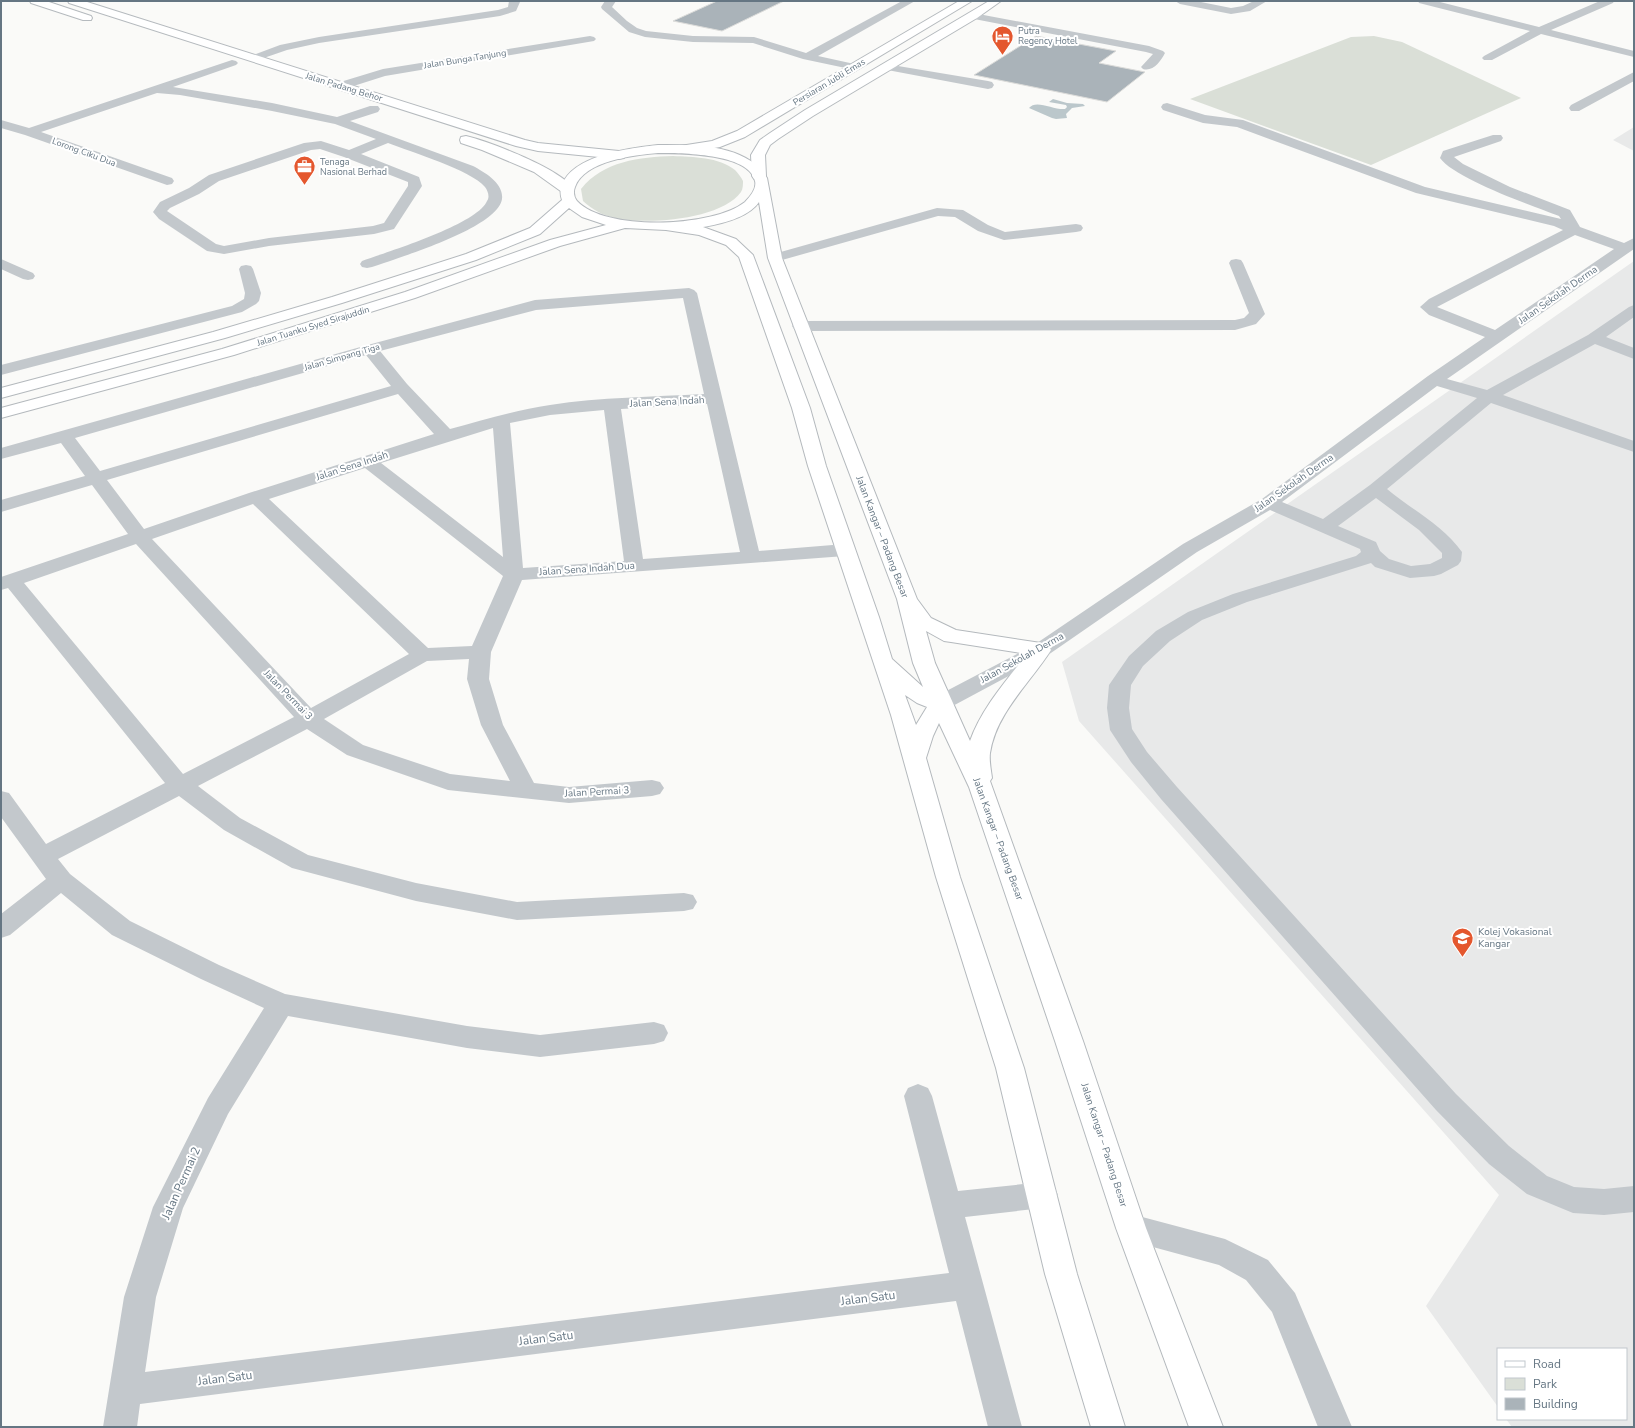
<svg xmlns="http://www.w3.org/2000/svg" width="1635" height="1428" viewBox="0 0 1635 1428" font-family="'Nunito Sans',sans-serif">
<rect width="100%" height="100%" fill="#fafaf8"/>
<path fill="#e8e9e9" d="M1634,127V151L1613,140Z
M1634,261V1427H1512L1506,1419H1626V1349H1498V1407L1426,1306L1499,1195L1079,721L1062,662Z"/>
<path fill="#dadfd7" d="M1374,36L1402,42L1521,98L1371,165L1190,99L1351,37Z
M673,156C693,157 719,157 735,170C738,173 741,177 743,181C743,184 743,189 741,192C721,220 646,225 615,218C602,215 593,210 583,201L581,189C603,161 640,157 673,156Z"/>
<path fill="#bbc7cb" d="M1053,99L1067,103L1083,104L1085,106L1072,108L1066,114L1067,118L1056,119L1052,118L1029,108C1036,99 1053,110 1065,109L1067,107L1066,105L1049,102Z"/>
<path fill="#aab3b9" stroke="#dcdcda" d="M717,1H784L722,31L673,21Z
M1036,36L1116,51L1099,63L1145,72L1107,102L974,75Z"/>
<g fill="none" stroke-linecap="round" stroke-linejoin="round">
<defs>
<path id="major" d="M30,1H46L91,16L92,18L91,20H83L31,3Z
M68,1H84L525,140L538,143L619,151L624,152L626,155L624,158L619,159L538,151L516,146L69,3Z
M959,1H972L745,137L720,147L685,153L680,152L679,149L680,146L712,141L737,131Z
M989,1H1001L977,18L813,116L778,139L770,145L765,155L766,176L764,179H754L752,176L751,155L760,140L770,133L805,110Z
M466,136C491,142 560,169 574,189L572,192H562L534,172L482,150L461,143L460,140L461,137Z"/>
<path id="highway" d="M658,145C693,145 746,143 767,178L782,258L917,599L931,618L956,630L1041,643L1048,645L1051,650C1030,683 996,713 990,753C989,761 991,770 992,778L990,781L1083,1041L1146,1228L1223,1427H1189L1116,1228L1055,1041L969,787L939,723L933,736L926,758L960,877L1024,1068L1077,1274L1125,1427H1091L1045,1274L996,1068L936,877L891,715L808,466L792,408L739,257L726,245L699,235L666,230L625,228L560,246L415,298L234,355L1,418V408L222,349L405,292L550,240L606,225L582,217L569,208L540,234L476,260L342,303L225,338L1,398V388L213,332L332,297L466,254L530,228L562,200C560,194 560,190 562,185C573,155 630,148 658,145ZM658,153C680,153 749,153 755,181C757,188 750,197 745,202C714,227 606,232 577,201C574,197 573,192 575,187C584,161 634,155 658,153ZM759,202L768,258L897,599L913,663L923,687L892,659L879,617L826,466L810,408L753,255L736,239L703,227C721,224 748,218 759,202ZM926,631L944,641L951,642L1027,654C1006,681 981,709 970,741L935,663ZM905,695L917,703L927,707L916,725Z"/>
</defs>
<use href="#major" stroke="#b5babe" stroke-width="2"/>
<use href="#highway" stroke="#b4b9bd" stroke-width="2"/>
<path fill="#c3c8cc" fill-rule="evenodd" d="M509,1L520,2L516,11L500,16L319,43L287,50L255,61L251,60L249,58L251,56L280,45L319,37L498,10L508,7Z
M605,1H616L612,7L627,21L637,28L646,31L693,36L754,37L806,53L902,1H915L818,56L859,65L861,67L859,69L855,70L803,59L753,43L693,42L645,37L629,32L602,9L601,7Z
M1175,1H1196L1231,8L1243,6L1254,1H1267L1250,11L1231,14L1180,4Z
M1418,1H1436L1539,27L1600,1H1614L1613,3L1551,30L1634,51V57L1541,34L1492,60H1484L1482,58L1484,56L1530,31L1419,3Z
M973,13L1149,46L1163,51L1165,53C1161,61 1153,72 1143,69L1141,67L1153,54L1146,52L969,18L968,16L969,14Z
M590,36L594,37L596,39L594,41L385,76L341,90L337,89L335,86L337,83L383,69Z
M232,60L236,61L238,63L236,65L173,87L272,103L337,117L370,106H378L380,109L378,112L350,121L473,166C484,172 504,183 502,199C498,228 398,258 372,267L367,268L362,267L360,264L362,261C387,252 478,224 487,201C490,197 488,191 485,187C471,170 411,152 388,143L361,154L419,177L422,186L394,229L374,234L269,246L224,254L207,251L159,219L153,212L160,202L189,188L209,175L304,143L321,141L349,150L376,139L335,124L272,111L180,95L157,93L41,132L172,178L174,181L172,184L167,185L25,135L1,128V120L29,128ZM320,149L344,157L408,182V186L384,223L373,226L269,238L224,246L216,244L167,211L170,208L199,194L219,181L311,150Z
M886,64L988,81L992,82L994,85L992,88L988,89L882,69L880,67L882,65Z
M1634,72V81L1579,111H1571L1569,108L1571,105Z
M1167,103L1205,115L1243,120L1425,187L1561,219L1559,216C1533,206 1455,179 1440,158L1443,151L1493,135H1501L1503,138L1501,141L1454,157L1463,164L1510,187L1570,210L1580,227L1624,243L1634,238V249L1447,379L1487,390L1588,335L1629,307L1634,305V317L1606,337L1634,348V359L1595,344L1503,395L1634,441V452L1491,403L1387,489C1412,510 1443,525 1462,552L1461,561L1458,565L1441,574L1434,576L1410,578L1375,567L1371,563L1247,602L1202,620L1170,641L1143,666L1131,685L1129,708L1132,729L1147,752L1177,787L1456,1094L1509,1146L1547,1176L1574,1187L1604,1189L1634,1186V1212L1604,1215L1573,1213L1527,1194L1489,1164L1436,1110L1161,799L1131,762L1110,730L1107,708L1109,685L1129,656L1156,631L1188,612L1233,594L1356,556L1361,552L1360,549L1270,510L1197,552L1048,655L949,708L941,710L933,708L930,703L933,698L1034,645L1183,544L1262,499L1428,376L1485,337L1429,315L1420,307L1429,299L1563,230L1554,226L1416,193L1237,127L1203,123L1163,110L1161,107L1163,104ZM1575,235L1614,249L1495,330L1437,307ZM1437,386L1477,398L1370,485L1323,519L1282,502ZM1376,498L1419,530L1442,553V558L1430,564L1411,566L1389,559L1380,551L1376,542L1338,526Z
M937,208L963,210L988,225L1005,232L1076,224L1081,225L1083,228L1081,231L1076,232L1004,240L978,231L955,217L938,216L775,262L770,261L768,258L770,255Z
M1,259L33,273L35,276L33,279L28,280L23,279L1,269Z
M1236,259L1241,260L1243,263L1265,314L1256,324L1235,330L800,331L794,329L792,326L794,323L800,321L1235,320L1244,318L1249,313L1229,263L1231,260Z
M246,265L251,266L253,269L261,293L259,301L256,304L242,312L1,375V365L232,306L244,299L245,293L239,269L241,266Z
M689,288L694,290L697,293L759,551L845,544L852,546L855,550L852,554L845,556L522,580L491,652L489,679L503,725L534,783L569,787L652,780L660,782L664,788L660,794L652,796L569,803L448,790L347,755L307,729L198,786L240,818L308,855L416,883L517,902L684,893L693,895L697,902L693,909L684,911L517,920L416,901L292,868L224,830L179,796L58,859L70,874L130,921L219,965L285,994L467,1026L540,1035L654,1022L664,1025L668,1033L664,1041L654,1044L540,1057L467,1048L288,1016L228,1114L183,1208L156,1297L145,1372L949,1273L904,1096L908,1088L918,1084L928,1088L932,1096L958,1191L1043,1182L1054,1186L1058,1195L1054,1204L1043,1208L965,1217L1022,1427H988L956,1301L140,1404L137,1427H103L124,1297L153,1207L208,1098L264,1008L201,979L112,935L61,893L10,935L1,938V914L46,879L1,817V791L9,793L46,844L165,783L8,588L1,590V577L128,534L92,485L1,512V500L85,476L61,443L1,459V448L364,346L535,300ZM683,298L704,394C653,397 601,397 550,405C516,410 483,420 450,429L407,384L380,351L536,310ZM366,355L391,386L100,471L75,438ZM398,394L434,434L249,493L144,529L107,480ZM707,404L740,552L643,559L621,409ZM604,410L624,561L523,568L510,423L550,415ZM493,428L503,557L381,463ZM365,468L503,576L472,646L428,648L269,499ZM253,504L409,654L311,708L152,539ZM136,544L294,717L183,774L24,583ZM469,659L467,679L481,725L510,781L450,774L363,745L324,719L427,661Z
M1131,1214L1225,1239L1268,1260L1295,1293L1352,1427H1318L1272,1312L1246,1280L1219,1265L1120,1238L1116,1228L1120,1218Z"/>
<use href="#major" fill="#fff" fill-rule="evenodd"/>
<use href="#highway" fill="#fff" fill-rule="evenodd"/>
</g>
<defs>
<symbol id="hotel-pin" viewBox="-11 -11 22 30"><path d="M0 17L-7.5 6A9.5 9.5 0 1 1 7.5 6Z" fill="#e4572e" stroke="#fff"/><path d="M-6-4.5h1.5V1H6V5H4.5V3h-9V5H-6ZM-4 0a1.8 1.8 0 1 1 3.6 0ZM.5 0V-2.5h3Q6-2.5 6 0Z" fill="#fff"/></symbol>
<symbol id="office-pin" viewBox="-11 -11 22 30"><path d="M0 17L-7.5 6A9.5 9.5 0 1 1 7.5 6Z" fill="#e4572e" stroke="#fff"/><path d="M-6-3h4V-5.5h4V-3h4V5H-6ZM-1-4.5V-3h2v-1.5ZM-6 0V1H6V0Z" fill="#fff"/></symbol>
<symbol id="school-pin" viewBox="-11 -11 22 30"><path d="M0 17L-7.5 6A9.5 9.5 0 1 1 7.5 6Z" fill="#e4572e" stroke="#fff"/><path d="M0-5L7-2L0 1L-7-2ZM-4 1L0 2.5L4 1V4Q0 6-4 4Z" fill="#fff"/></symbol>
</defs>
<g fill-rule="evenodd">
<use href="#hotel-pin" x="990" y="24" width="25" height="34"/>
<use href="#office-pin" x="292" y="154" width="25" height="34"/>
<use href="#school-pin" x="1450" y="926" width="25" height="34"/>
</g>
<g text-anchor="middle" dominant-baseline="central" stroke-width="4" stroke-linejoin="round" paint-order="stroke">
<g font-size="9" fill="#657683" stroke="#fff" text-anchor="start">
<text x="1018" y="31">Putra<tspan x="1018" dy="10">Regency Hotel</tspan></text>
<text x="320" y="162">Tenaga<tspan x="320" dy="10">Nasional Berhad</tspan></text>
</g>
<g font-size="9" fill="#657683" stroke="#fff">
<text transform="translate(465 59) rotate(-9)">Jalan Bunga Tanjung</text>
<text transform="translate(829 82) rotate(-31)">Persiaran Jubli Emas</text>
<text transform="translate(344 87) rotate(17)">Jalan Padang Behor</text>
<text transform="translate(84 152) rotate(20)">Lorong Ciku Dua</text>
<text transform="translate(313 326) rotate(-17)">Jalan Tuanku Syed Sirajuddin</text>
<text transform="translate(342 357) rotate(-16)">Jalan Simpang Tiga</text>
</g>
<g font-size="10" fill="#657683" stroke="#fff">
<text transform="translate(1558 295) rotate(-35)">Jalan Sekolah Derma</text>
<text transform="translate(667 402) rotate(-3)">Jalan Sena Indah</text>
<text transform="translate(352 466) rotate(-18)">Jalan Sena Indah</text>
<text transform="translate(1294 483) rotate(-35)">Jalan Sekolah Derma</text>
<text transform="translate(882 537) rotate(69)">Jalan Kangar – Padang Besar</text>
<text transform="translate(587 569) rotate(-4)">Jalan Sena Indah Dua</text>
<text transform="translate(1022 658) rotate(-29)">Jalan Sekolah Derma</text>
<text transform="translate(288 695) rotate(46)">Jalan Permai 3</text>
<text transform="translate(597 792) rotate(-3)">Jalan Permai 3</text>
<text transform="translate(998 839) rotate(70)">Jalan Kangar – Padang Besar</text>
<text transform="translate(1104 1145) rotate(72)">Jalan Kangar – Padang Besar</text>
</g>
<g font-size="10" fill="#657683" stroke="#fff" text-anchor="start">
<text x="1478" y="932">Kolej Vokasional<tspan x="1478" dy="12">Kangar</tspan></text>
</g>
<g font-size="12" fill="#657683" stroke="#fff">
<text transform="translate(181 1183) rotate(-66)">Jalan Permai 2</text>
<text transform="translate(868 1298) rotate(-7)">Jalan Satu</text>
<text transform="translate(546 1338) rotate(-7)">Jalan Satu</text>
<text transform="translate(225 1378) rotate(-7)">Jalan Satu</text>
</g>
</g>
<rect width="1635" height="1428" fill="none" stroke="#657683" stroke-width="4"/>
<rect x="1497" y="1348" width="130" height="72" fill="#ffffff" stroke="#c1c8cd"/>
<rect x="1505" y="1361" width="20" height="6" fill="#ffffff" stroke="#c1c8cd"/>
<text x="1533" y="1368" font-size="12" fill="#657683">Road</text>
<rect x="1505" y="1378" width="20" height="12" fill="#dadfd7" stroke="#c1c8cd"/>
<text x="1533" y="1388" font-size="12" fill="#657683">Park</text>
<rect x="1505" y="1398" width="20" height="12" fill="#aab3b9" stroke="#c1c8cd"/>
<text x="1533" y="1408" font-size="12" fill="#657683">Building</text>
</svg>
